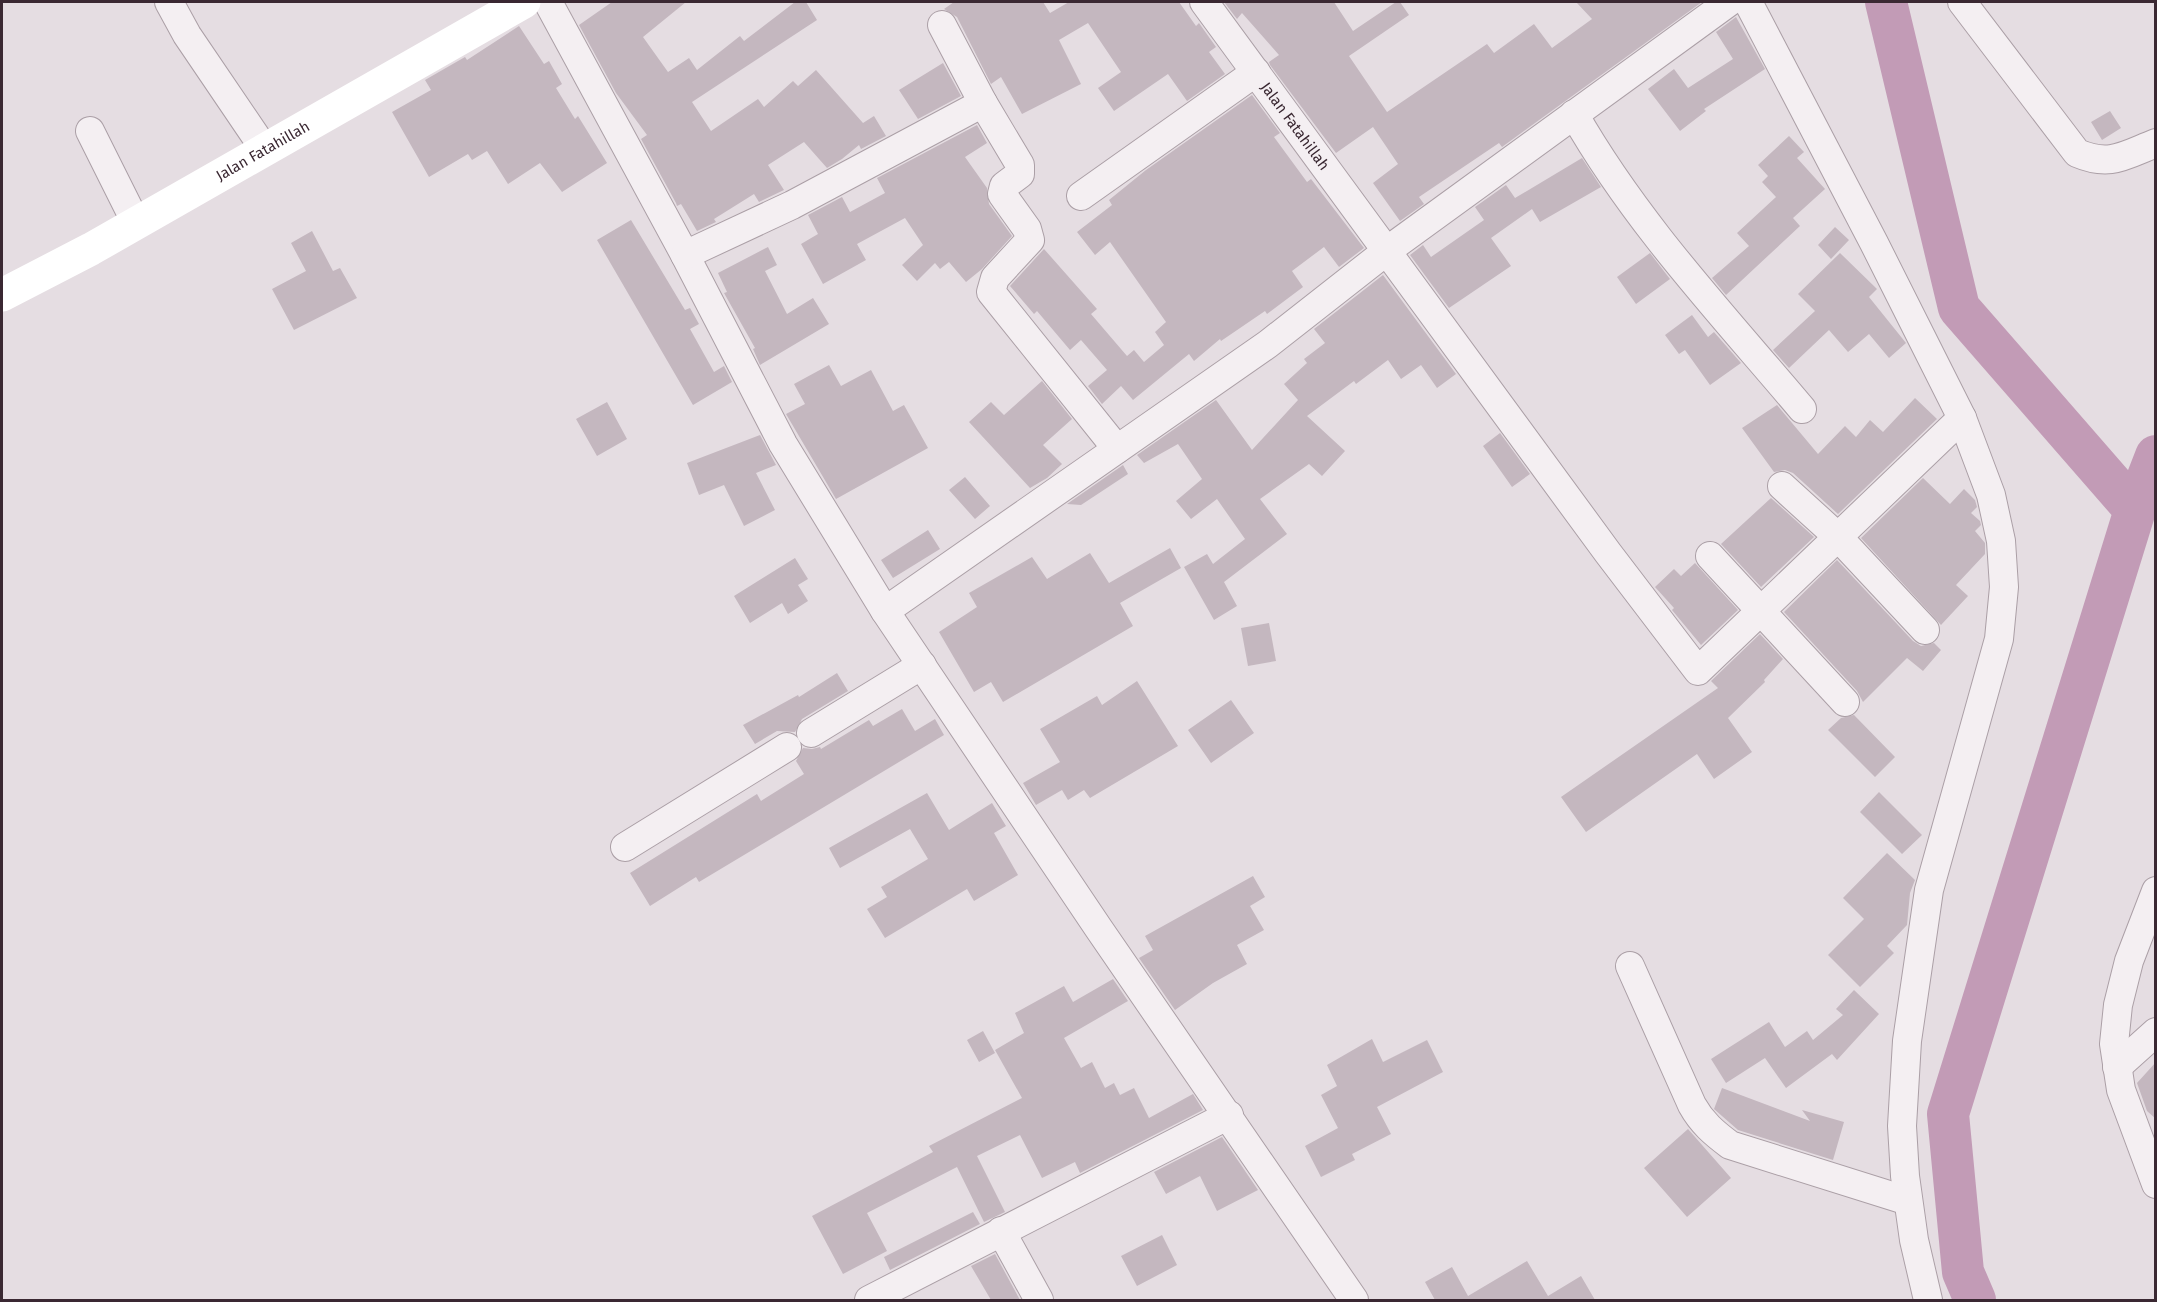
<svg xmlns="http://www.w3.org/2000/svg" width="2157" height="1302" viewBox="0 0 2157 1302" font-family="'Fira Sans',sans-serif">
<rect width="100%" height="100%" fill="#e5dde2"/>
<g fill="none" stroke-linecap="round" stroke-linejoin="round">
<path stroke="#c29bb6" stroke-width="42" d="M1886,2L1959,308L2135,510
M1975,1300L1963,1272L1948,1114L2135,510L2156,456"/>
</g>
<path fill="#c4b7bf" d="M612,2H686L643,37L668,72L689,58L697,70L740,36L744,41L795,2H806L817,20L692,102L711,131L758,99L764,107L793,81L798,86L816,70L863,123L874,116L886,136L861,149L859,145L842,159L827,168L804,142L768,165L784,190L759,202L754,194L714,219L716,222L697,231L681,204L677,206L676,203L641,139L647,135L616,93L579,25Z
M954,2H1043L1050,13L1069,2H1179L1196,26L1199,23L1216,47L1209,52L1225,74L1187,101L1168,74L1114,111L1098,88L1121,72L1088,23L1059,40L1081,84L1022,114L1001,77L991,84L957,17L944,9Z
M1224,2H1334L1353,31L1396,2H1400L1409,15L1349,56L1387,112L1487,44L1494,53L1534,24L1552,48L1592,19L1576,2H1702L1502,147L1499,143L1419,197L1424,204L1400,221L1373,183L1398,164L1373,127L1336,153L1270,65L1269,62L1279,55L1242,13L1237,19Z
M1736,17L1765,69L1704,109L1706,111L1680,131L1648,89L1674,69L1688,88L1733,59L1716,32Z
M519,26L544,64L549,61L562,84L556,88L575,119L578,116L607,163L562,192L540,163L508,184L487,151L472,160L468,154L429,177L392,112L431,90L425,80L465,57L467,60Z
M943,63L961,96L918,119L899,90Z
M1252,95L1280,133L1274,137L1307,182L1311,179L1364,248L1339,267L1324,247L1292,271L1303,287L1267,314L1265,311L1221,341L1220,339L1194,361L1189,354L1133,400L1121,386L1102,404L1088,386L1107,370L1081,340L1070,350L1037,311L1034,314L1010,286L1044,249L1097,309L1091,314L1127,356L1134,350L1144,362L1164,345L1155,332L1166,322L1110,242L1095,255L1077,232L1112,205L1109,200L1146,170Z
M2110,111L2121,128L2102,140L2091,122Z
M977,125L987,143L965,157L987,188L989,204L1012,236L982,269L966,282L949,262L940,269L935,263L917,281L902,265L923,245L905,218L857,244L866,260L823,284L801,244L818,234L808,215L842,197L850,212L885,193L877,178Z
M1789,136L1804,152L1797,158L1825,189L1793,218L1800,226L1726,295L1712,278L1749,246L1737,233L1776,197L1762,182L1768,176L1758,165Z
M1582,158L1601,187L1540,222L1532,209L1491,238L1511,266L1449,308L1410,255L1423,245L1431,257L1484,220L1475,207L1506,185L1515,198Z
M631,220L685,310L690,308L699,324L690,329L714,372L724,366L732,382L693,405L597,240Z
M1835,227L1849,240L1831,259L1818,245Z
M312,231L333,271L340,268L357,298L294,330L272,289L306,271L291,243Z
M768,247L777,265L765,271L787,314L813,298L829,324L760,365L753,349L755,348L724,293L727,292L718,273Z
M1650,253L1670,279L1636,304L1617,277Z
M1840,253L1877,289L1869,297L1906,343L1889,358L1869,334L1848,352L1829,330L1789,368L1773,350L1815,311L1798,294Z
M1383,275L1456,374L1437,388L1421,365L1401,379L1388,360L1356,384L1354,381L1307,416L1345,451L1322,476L1309,464L1260,499L1287,534L1224,582L1237,606L1214,620L1184,567L1207,554L1213,564L1245,539L1217,499L1191,519L1176,501L1202,479L1178,444L1144,463L1137,455L1216,400L1252,450L1298,400L1284,384L1307,363L1304,359L1325,343L1314,329Z
M1692,315L1708,337L1714,332L1741,363L1710,385L1685,350L1679,354L1665,335Z
M829,365L841,386L871,370L893,411L904,405L928,448L836,499L786,414L805,404L794,384Z
M1042,381L1072,419L1043,445L1062,464L1047,478L1030,488L969,422L991,402L1004,415Z
M1915,398L1937,419L1838,514L1793,473L1785,470L1774,472L1742,428L1777,405L1818,454L1845,426L1856,437L1870,420L1883,432Z
M607,402L627,439L597,456L576,419Z
M1500,433L1530,474L1512,487L1483,446Z
M760,435L776,465L756,473L775,510L744,526L724,485L699,495L687,463Z
M1123,465L1128,474L1081,505L1067,504Z
M965,477L990,506L975,519L949,490Z
M1923,478L1950,504L1964,489L1975,500L1977,507L1971,513L1980,521L1981,525L1975,531L1985,543V554L1956,585L1968,596L1941,625L1861,538Z
M1771,498L1814,537L1761,587L1721,544Z
M928,530L940,549L893,578L881,560Z
M1170,548L1181,568L1120,603L1133,626L1003,702L991,682L974,692L939,632L977,607L969,593L1032,557L1047,579L1090,553L1109,583Z
M795,558L808,579L798,585L808,601L788,614L782,603L750,623L734,596Z
M1837,560L1913,641L1921,646L1934,643L1941,650L1923,671L1907,658L1863,702L1857,691L1784,612Z
M1695,563L1738,610L1701,645L1672,610L1674,608L1655,587L1674,569L1681,576Z
M1269,623L1276,661L1248,666L1241,628Z
M1760,634L1783,659L1764,680L1765,682L1728,718L1752,752L1714,779L1697,754L1586,832L1561,797L1718,688L1711,681Z
M837,673L848,691L802,719L795,732L777,731L755,744L743,725L798,695L799,697Z
M1137,681L1178,746L1090,798L1084,790L1068,800L1062,790L1036,805L1023,783L1060,762L1040,729L1097,696L1102,705Z
M1231,700L1254,733L1211,763L1188,730Z
M902,709L915,731L935,719L944,735L699,882L696,877L650,906L630,873L757,794L761,801L804,774L796,761L803,748L812,749L820,747L821,749L869,720L873,726Z
M1854,715L1895,757L1875,777L1828,730L1841,718Z
M1879,792L1922,835L1902,854L1860,812Z
M927,793L949,830L992,803L1006,826L994,833L1018,875L974,901L967,889L885,938L867,909L887,897L881,887L928,859L910,829L840,868L829,848Z
M1887,853L1915,880L1910,893L1907,925L1887,946L1894,953L1860,987L1828,955L1864,919L1843,898Z
M1253,876L1265,897L1250,906L1264,930L1237,945L1247,964L1213,983L1175,1010L1139,958L1153,950L1145,936Z
M1113,979L1128,1001L1064,1038L1081,1068L1092,1062L1105,1088L1114,1083L1120,1095L1134,1088L1149,1118L1193,1094L1203,1110L1080,1173L1075,1162L1042,1178L1020,1135L977,1156L1005,1212L984,1222L957,1167L867,1213L887,1251L843,1274L812,1216L933,1152L929,1146L1022,1098L995,1050L1024,1033L1015,1013L1064,986L1073,1002Z
M1854,990L1879,1014L1837,1060L1832,1054L1786,1088L1765,1058L1726,1083L1711,1059L1769,1022L1785,1047L1807,1031L1813,1040L1843,1015L1836,1009Z
M983,1031L995,1053L979,1062L967,1040Z
M1372,1039L1383,1062L1427,1040L1443,1072L1377,1107L1391,1134L1352,1154L1355,1160L1321,1177L1305,1146L1338,1128L1321,1095L1337,1086L1327,1065Z
M2156,1062V1119L2147,1111L2137,1083Z
M1722,1088L1810,1121L1802,1110L1844,1122L1833,1160L1738,1130L1714,1109Z
M1688,1129L1731,1178L1687,1217L1644,1168Z
M1222,1137L1258,1190L1217,1211L1200,1176L1166,1194L1154,1172Z
M973,1212L980,1224L890,1270L884,1257Z
M1162,1235L1177,1265L1137,1286L1121,1256Z
M995,1254L1020,1300H991L971,1266Z
M1527,1261L1548,1296L1581,1276L1595,1300H1435L1425,1282L1452,1267L1468,1296Z"/>
<g fill="none" stroke-linecap="round" stroke-linejoin="round">
<defs>
<g id="street">
<path d="M169,2L187,35L265,150"/>
<path d="M548,2L685,255L783,444L885,611L1099,929L1354,1300"/>
<path id="s1" d="M1204,2L1608,553L1698,671L1962,418"/>
<path d="M1748,2L1874,243L1962,418L1991,495L2001,541L2004,587L1999,639L1929,890L1907,1041L1902,1126L1905,1176L1914,1240L1928,1300"/>
<path d="M1962,2L2077,153C2110,167 2123,156 2156,143"/>
<path d="M942,25L983,103"/>
<path d="M1574,114C1636,223 1722,314 1802,409"/>
<path d="M90,131L136,223"/>
<path d="M1081,196L1256,72"/>
<path d="M685,255L792,205L983,103L1020,165V174L1004,186L1002,194L1027,229L1030,240L995,278L991,292L1117,449"/>
<path d="M1782,486L1838,537L1925,630"/>
<path d="M1710,556L1845,702"/>
<path d="M885,611L1268,344L1388,250L1729,2"/>
<path d="M811,733L922,665"/>
<path d="M625,847L787,747"/>
<path d="M2156,891L2129,961L2118,1005L2114,1044L2121,1090L2156,1184"/>
<path d="M1630,966L1692,1105C1702,1123 1714,1133 1730,1145L1908,1201"/>
<path d="M2117,1067L2156,1032"/>
<path d="M1001,1231L1039,1300"/>
<path d="M869,1300L1229,1115"/>
</g>
</defs>
<use href="#street" stroke="#ab9fa6" stroke-width="30"/>
<use href="#street" stroke="#f4eff2" stroke-width="28"/>
<path stroke="#fff" stroke-width="33" id="s2" d="M2,295L91,249L524,2"/>
</g>
<g text-anchor="middle" dominant-baseline="central" stroke-width="5" stroke-linejoin="round" paint-order="stroke">
<g font-size="15" fill="#3a2832" stroke="#f3ecf0">
<text stroke="none"><textPath href="#s1" startOffset="154">Jalan Fatahillah</textPath></text>
<text stroke="none"><textPath href="#s2" startOffset="298">Jalan Fatahillah</textPath></text>
</g>
</g>
<rect width="2157" height="1302" fill="none" stroke="#3a2832" stroke-width="6"/>
</svg>
